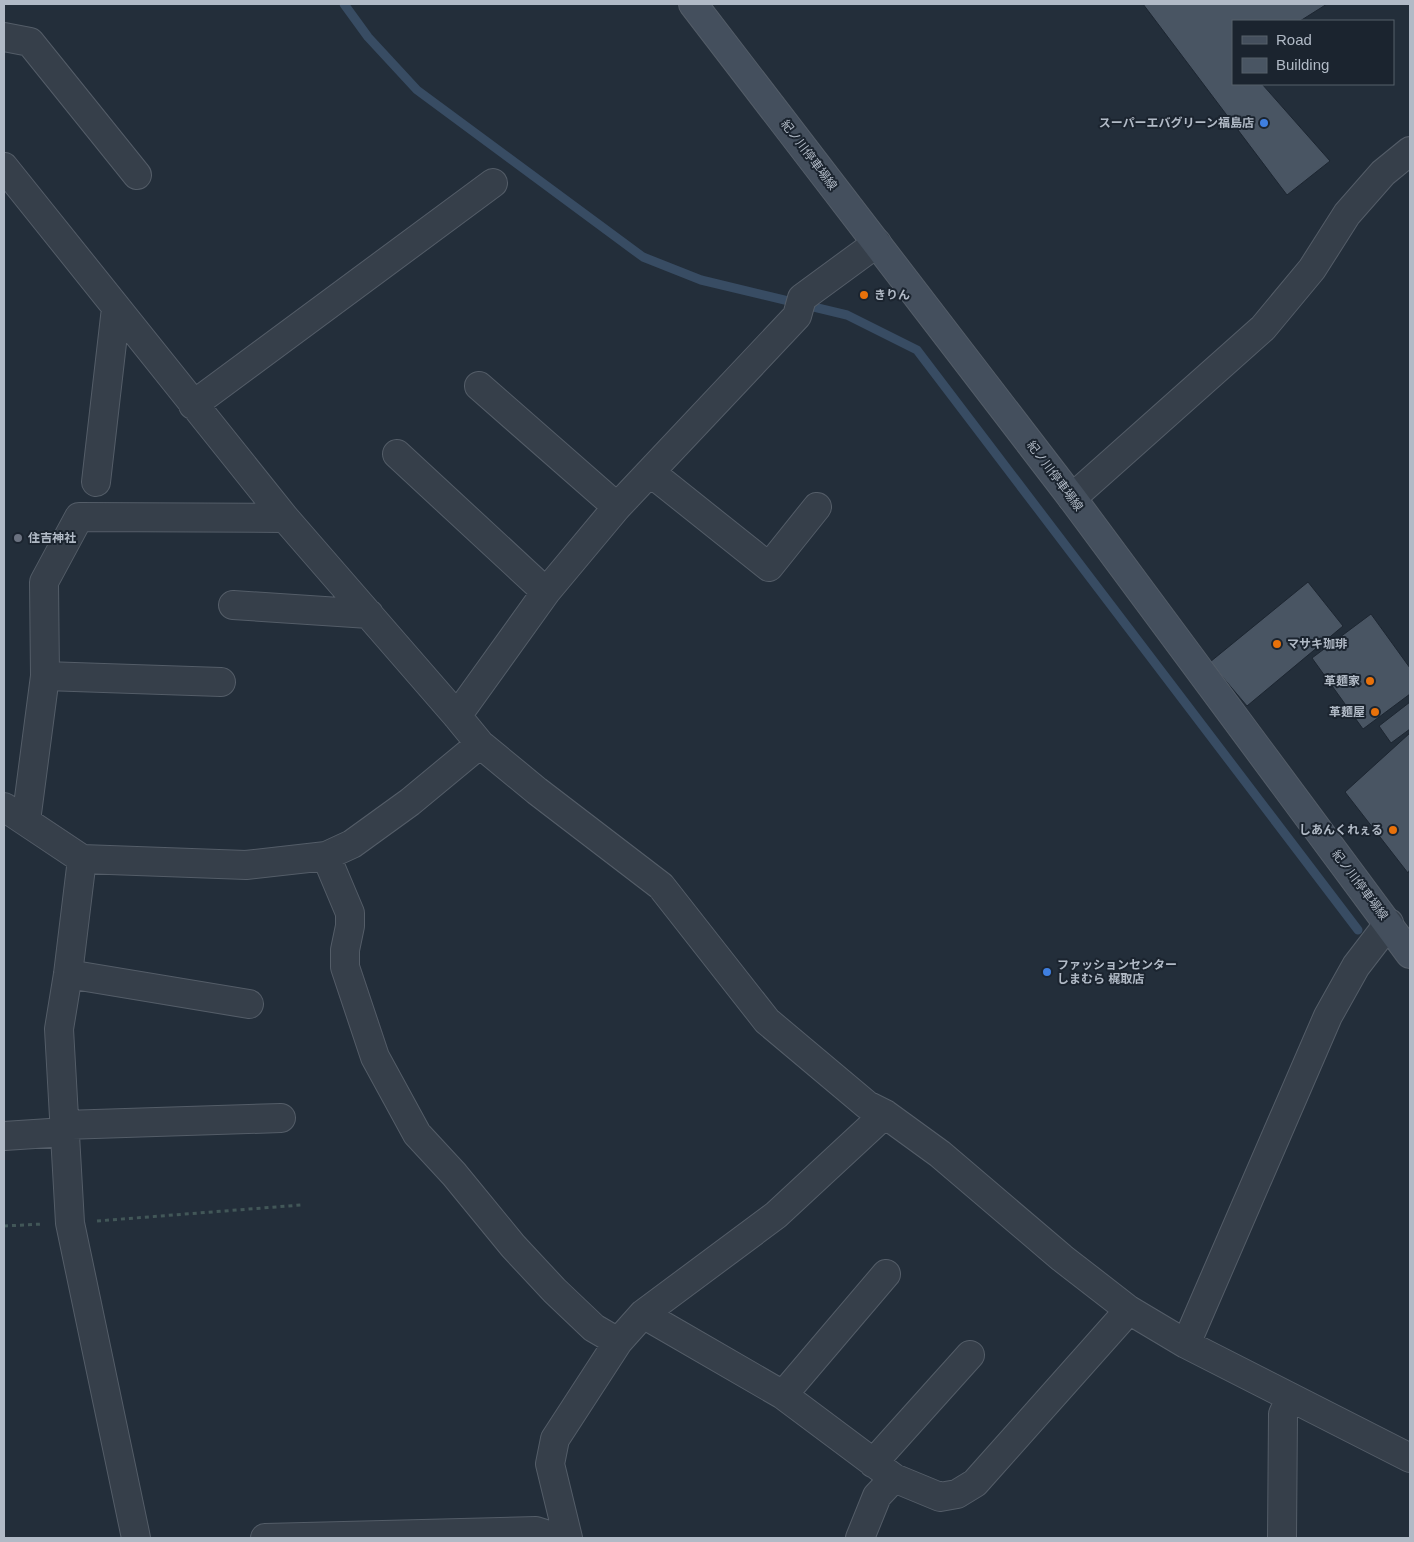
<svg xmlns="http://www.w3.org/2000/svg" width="1414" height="1542" viewBox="0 0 1414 1542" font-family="Helvetica,'Noto Sans JP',sans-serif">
<rect width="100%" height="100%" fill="#232e3a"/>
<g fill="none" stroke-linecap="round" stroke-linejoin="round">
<path stroke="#384c63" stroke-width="9" d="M344,4L368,37L417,90L643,257L701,280L847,315L917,350L1358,930"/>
</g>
<path fill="#495563" stroke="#1d2631" d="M1143,4H1327L1300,21H1233V84H1262L1330,161L1287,195Z
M1308,582L1343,626L1247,706L1210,662Z
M1371,614L1410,668V694L1363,729L1312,658Z
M1410,702V729L1391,743L1379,726Z
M1410,733V869L1408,873L1345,792Z"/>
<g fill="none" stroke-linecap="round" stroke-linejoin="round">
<defs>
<path id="minor" d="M4,37L30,42L137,175
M4,167L285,518L457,716L480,744L537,791L661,886L767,1021L867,1105L885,1114L940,1154L1062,1258L1129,1310L1186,1344L1410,1458
M479,386L617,507
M193,405L493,183
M397,454L546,592
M650,472L769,567L817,507
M96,482L116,308
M1072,498L1263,328L1312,269L1347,214L1383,173L1410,151
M233,605L369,614
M45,676L221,682
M457,716L546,592L617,507L797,316L802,298L877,243
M4,807L82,859L246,865L326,856L352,844L410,802L480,744
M26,821L45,676L44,582L79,517L285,518
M326,856L350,913V926L345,950V967L375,1057L417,1134L454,1174L513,1246L554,1290L594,1328L618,1342
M82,859L68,974L59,1029L70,1223L136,1538
M68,974L249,1004
M64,1125L281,1118
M4,1136L65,1132
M643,1314L783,1395L894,1478
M1186,1344L1328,1016L1356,966L1389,923
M783,1395L886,1274
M873,1463L970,1355
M265,1538L536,1531L558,1538
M568,1538L550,1464L555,1439L618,1342L643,1314L776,1215L885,1114
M860,1538L877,1496L894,1478L940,1497L957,1494L975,1483L1129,1310
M1282,1538L1283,1414L1290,1398"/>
<path id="secondary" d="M693,4L1072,498L1410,954"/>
</defs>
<use href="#minor" stroke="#545d68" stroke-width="30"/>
<use href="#secondary" stroke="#545d68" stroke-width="30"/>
<path stroke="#425758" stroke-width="3" stroke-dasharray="4 4" stroke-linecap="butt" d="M97,1221L301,1205
M4,1226L43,1224"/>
<use href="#minor" stroke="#363f4a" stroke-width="28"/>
<use href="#secondary" stroke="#444f5d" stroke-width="28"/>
</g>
<g fill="#3f7fe0" stroke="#1b242f" stroke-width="2">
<circle cx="1264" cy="123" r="5"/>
<circle cx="1047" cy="972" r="5"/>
</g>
<g fill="#e8710a" stroke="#1b242f" stroke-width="2">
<circle cx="864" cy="295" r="5"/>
<circle cx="1277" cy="644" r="5"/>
<circle cx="1370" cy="681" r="5"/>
<circle cx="1375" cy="712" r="5"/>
<circle cx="1393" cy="830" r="5"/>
</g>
<circle fill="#6b7280" stroke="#1b242f" stroke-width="2" cx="18" cy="538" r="5"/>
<g text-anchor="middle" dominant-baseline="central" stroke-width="4" stroke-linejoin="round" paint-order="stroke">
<g font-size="12" font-weight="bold" fill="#b1bac6" stroke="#1b242f" text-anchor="end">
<text x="1254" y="123">スーパーエバグリーン福島店</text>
<text x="874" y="295" text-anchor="start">きりん</text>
<text x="28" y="538" text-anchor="start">住吉神社</text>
<text x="1287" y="644" text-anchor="start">マサキ珈琲</text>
<text x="1360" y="681">革麺家</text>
<text x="1365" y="712">革麺屋</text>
<text x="1383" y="830">しあんくれぇる</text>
<text x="1057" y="965" text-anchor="start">ファッションセンター<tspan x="1057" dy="14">しまむら 梶取店</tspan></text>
</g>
<g font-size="12" fill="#b1bac6" stroke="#1b242f">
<text transform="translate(809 155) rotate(53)">紀ノ川停車場線</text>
<text transform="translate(1055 476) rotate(53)">紀ノ川停車場線</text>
<text transform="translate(1360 885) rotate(53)">紀ノ川停車場線</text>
</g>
</g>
<rect width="1414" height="1542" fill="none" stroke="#b1bac6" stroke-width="10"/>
<rect x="1232" y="20" width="162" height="65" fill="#1b242f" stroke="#57606b"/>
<rect x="1242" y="36" width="25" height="8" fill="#444f5d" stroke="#57606b"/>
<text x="1276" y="45" font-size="15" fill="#b1bac6">Road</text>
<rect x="1242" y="58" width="25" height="15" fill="#495563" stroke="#57606b"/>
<text x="1276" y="70" font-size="15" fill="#b1bac6">Building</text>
</svg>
